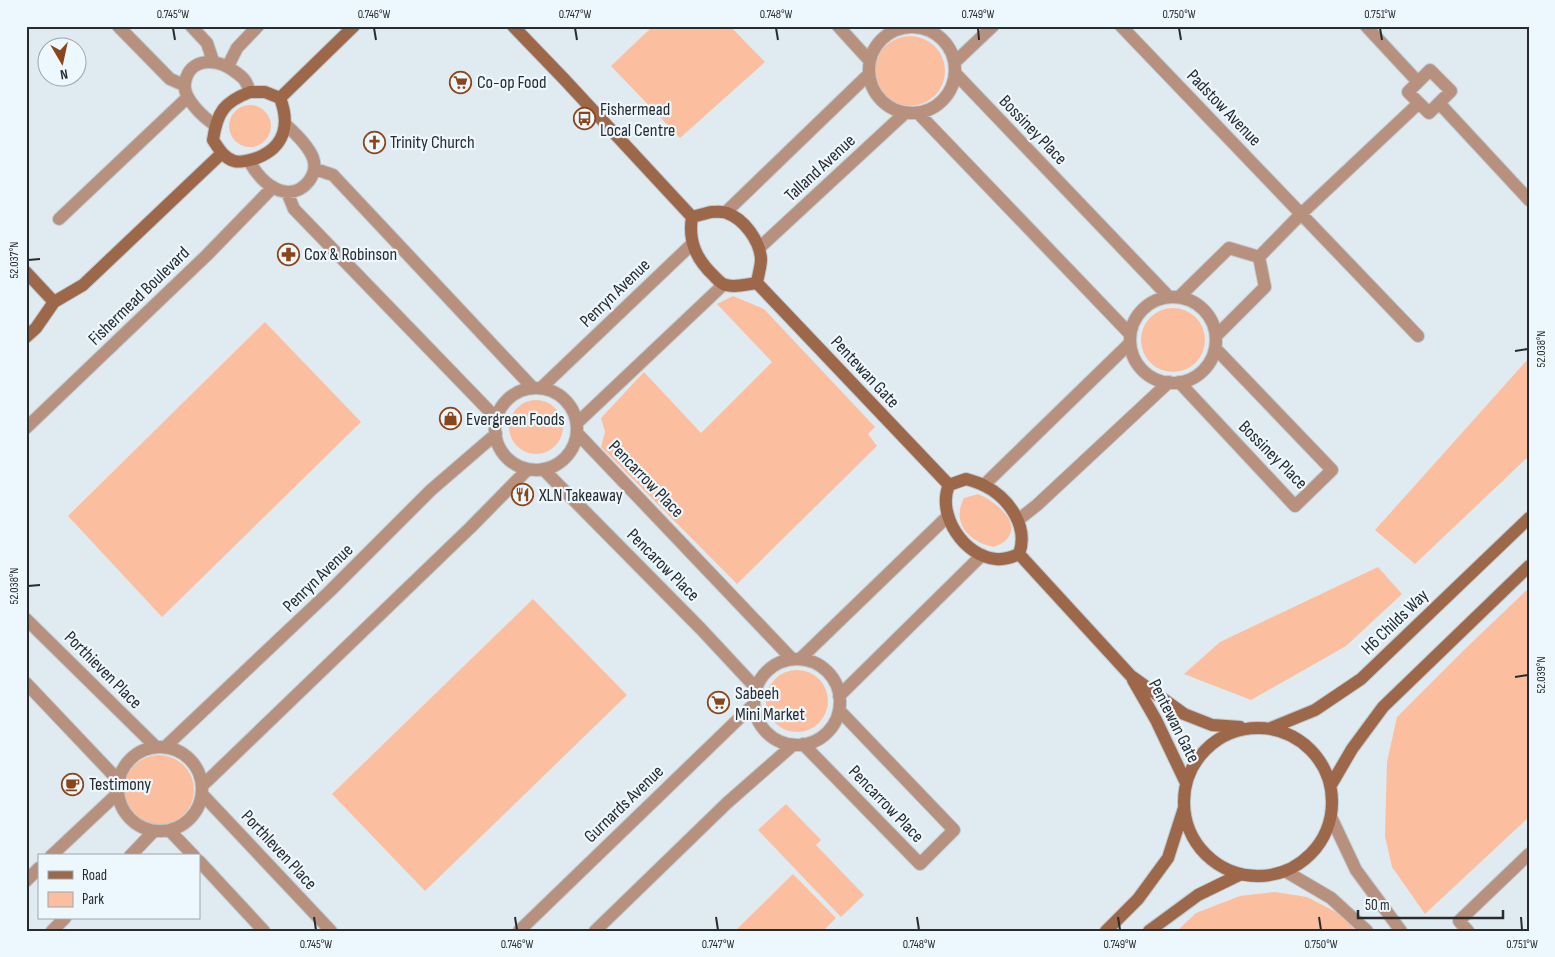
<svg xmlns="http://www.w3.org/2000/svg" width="1555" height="957" viewBox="0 0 1555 957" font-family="'Sofia Sans Condensed',sans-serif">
<rect width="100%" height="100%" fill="#e0eaf1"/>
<path fill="#fbbf9f" d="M653,26H730L765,62L680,138L611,66Z
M875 71a35 35 0 1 1 70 0a35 35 0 1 1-70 0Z
M229 126a21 21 0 1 1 42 0a21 21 0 1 1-42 0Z
M733,296L764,309L875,427L868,434L877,446L737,584L601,447L605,432L601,418L644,372L701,433L772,362L717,304Z
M1141 340a32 32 0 1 1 64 0a32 32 0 1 1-64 0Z
M265,322L361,422L162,617L68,516Z
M1529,358V456L1415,564L1375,530Z
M509 427a27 27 0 1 1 54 0a27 27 0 1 1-54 0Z
M978,494C993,500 1025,523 1005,541C1002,544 997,545 994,547C969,542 951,523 964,498Z
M1378,567L1402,594L1346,646L1251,700L1184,674L1220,642Z
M1529,588V817L1425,914L1392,867L1385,836L1387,762L1397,717L1464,650Z
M533,599L627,695L425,891L332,794Z
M766 701a31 31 0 1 1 62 0a31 31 0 1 1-62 0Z
M124 790a35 35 0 1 1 70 0a35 35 0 1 1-70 0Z
M786,804L821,840L816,845L864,895L841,917L758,830Z
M793,874L836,918L823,931H735Z
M1275,892L1307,897L1338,913L1355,927L1357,931H1177L1196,913L1240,896Z"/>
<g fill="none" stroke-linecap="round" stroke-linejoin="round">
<defs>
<path id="street" d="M118,26L170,79L184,85
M191,26L207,43L213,61
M838,26L869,60
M1121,26L1418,336
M1366,26L1418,82
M869 70a43 43 0 1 1 86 0a43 43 0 1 1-86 0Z
M955,62L993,26
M228,66L237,48L258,26
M1430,70L1451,91L1429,113L1408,92Z
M955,73L1169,297
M1439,103L1529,200
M918,113L1130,334
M215,125C204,118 182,98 185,83C189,57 217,58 234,71C244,78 246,80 250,92
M249,161C257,175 269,190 287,192C304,193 319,174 313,158C308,145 295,133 286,125
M315,169L333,175L533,388
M287,192L294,209L497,419
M726,212L869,74
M59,219L188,97
M759,248L905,113
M1259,257L1301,214L1419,103
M1179,297L1229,248L1259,257
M1130 340a43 43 0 1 1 86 0a43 43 0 1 1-86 0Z
M1216,336L1265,287L1259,257
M1179,382L1295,506L1332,470L1215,348
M541,388L692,244
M495 429a41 41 0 1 1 82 0a41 41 0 1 1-82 0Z
M577,423L723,285
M26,428L207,255L273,187
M577,433L792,659
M543,469L701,629L756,688
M984,485L1130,343
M1018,520L1037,505L1169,382
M26,619L156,747
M800,659L948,516
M754 702a43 43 0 1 1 86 0a43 43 0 1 1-86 0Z
M26,683L118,780
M839,696L982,555
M803,744L920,864L954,830L839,710
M118 789a42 42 0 1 1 84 0a42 42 0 1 1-84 0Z
M165,747L330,591L431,490L496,434
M202,786L471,527L528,469
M202,794L331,931
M1331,817L1356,870L1401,931
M170,831L194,856
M51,856L117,794
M130,856L154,831
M199,861L264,931
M1285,871L1331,898L1367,931
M26,881L39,868
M52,931L65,918
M519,931L754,704
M595,931L727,803L793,745
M1468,931L1459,921L1529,854"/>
<path id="secondary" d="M513,26L564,79L692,217
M250,92H265L280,98C290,124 285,147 257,158C251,160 241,163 234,161C224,158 219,149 213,140C217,112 224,102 250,92Z
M280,98L354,26
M711,212C716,212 722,211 727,213C744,219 760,241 761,259C761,267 758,275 757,283C747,284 736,288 726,285C721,284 717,279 714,276C696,259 688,241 692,217Z
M26,272L54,302
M757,283L949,485
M26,337L36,328L54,302L83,285L221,154
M966,479C973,481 980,483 985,486C1009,498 1029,527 1019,554C1012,557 1005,560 996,559C965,557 936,515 949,485Z
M1019,554L1131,676L1184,714L1212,725L1240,727
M1133,680L1156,720L1186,783
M1271,728L1315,710L1361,679L1529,518
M1184 802a74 74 0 1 1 148 0a74 74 0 1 1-148 0Z
M1331,785L1352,749L1383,707L1529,566
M1106,931L1138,899L1168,858L1184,808
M1149,931L1198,895L1241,874"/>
</defs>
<use href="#street" stroke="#bfc8ce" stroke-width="14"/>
<use href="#secondary" stroke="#bfc8ce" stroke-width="14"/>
<use href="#street" stroke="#b7917d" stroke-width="12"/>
<use href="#secondary" stroke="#9d6749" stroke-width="12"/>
</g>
<path fill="none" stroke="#292c2f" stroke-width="2" d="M173,28L175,40M374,28L376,40M575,28L577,40M776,28L778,40M978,28L979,40M1179,28L1181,40M1380,28L1382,40M28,260L40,259M1515,351L1528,349M28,586L40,585M1515,677L1528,675M314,917L316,930M515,917L517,930M716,917L718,930M917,917L919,930M1118,917L1120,930M1319,917L1321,930M1521,917L1522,930"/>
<defs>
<symbol id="supermarket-ring" viewBox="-11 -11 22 22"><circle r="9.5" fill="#edf7fe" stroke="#8a461a" stroke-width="1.5"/><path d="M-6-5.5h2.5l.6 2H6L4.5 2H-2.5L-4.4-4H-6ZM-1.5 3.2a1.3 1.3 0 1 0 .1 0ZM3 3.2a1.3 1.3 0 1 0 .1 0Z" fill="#8a461a"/></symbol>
<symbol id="bus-ring" viewBox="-11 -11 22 22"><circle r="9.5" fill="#edf7fe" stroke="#8a461a" stroke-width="1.5"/><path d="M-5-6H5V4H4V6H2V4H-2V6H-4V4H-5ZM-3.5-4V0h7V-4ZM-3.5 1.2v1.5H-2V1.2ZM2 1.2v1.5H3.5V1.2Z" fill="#8a461a"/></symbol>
<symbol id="church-ring" viewBox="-11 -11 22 22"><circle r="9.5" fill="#edf7fe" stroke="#8a461a" stroke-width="1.5"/><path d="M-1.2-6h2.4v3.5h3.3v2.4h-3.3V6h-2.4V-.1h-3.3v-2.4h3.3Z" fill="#8a461a"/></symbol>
<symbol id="pharmacy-ring" viewBox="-11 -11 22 22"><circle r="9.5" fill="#edf7fe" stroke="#8a461a" stroke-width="1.5"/><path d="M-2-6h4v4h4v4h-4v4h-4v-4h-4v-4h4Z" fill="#8a461a"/></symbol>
<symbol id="shop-ring" viewBox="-11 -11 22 22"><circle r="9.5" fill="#edf7fe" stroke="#8a461a" stroke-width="1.5"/><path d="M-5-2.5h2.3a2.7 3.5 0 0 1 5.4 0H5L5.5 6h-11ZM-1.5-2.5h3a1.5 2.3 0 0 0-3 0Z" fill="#8a461a"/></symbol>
<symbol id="restaurant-ring" viewBox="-11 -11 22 22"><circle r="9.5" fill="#edf7fe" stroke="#8a461a" stroke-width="1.5"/><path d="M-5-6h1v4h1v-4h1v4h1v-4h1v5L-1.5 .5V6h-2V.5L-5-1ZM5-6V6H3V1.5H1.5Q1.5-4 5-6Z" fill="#8a461a"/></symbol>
<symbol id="cafe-ring" viewBox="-11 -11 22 22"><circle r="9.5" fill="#edf7fe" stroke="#8a461a" stroke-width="1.5"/><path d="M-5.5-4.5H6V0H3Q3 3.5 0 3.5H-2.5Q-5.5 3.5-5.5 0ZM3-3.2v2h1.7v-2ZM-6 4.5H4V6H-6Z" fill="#8a461a"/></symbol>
</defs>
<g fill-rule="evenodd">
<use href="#supermarket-ring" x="448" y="70" width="25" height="25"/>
<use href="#bus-ring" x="572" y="106" width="25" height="25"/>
<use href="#church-ring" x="362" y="130" width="25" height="25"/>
<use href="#pharmacy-ring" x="276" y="242" width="25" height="25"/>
<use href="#shop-ring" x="438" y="406" width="25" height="25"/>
<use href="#restaurant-ring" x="510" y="482" width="25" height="25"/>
<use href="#supermarket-ring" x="706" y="690" width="25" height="25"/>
<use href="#cafe-ring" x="60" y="772" width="25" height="25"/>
</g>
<g text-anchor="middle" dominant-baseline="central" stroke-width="4.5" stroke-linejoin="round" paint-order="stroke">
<g font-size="18" fill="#292c2f" stroke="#edf7fe" text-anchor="start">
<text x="477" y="82">Co-op Food</text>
<text x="600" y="109">Fishermead<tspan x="600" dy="21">Local Centre</tspan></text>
<text x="390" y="142">Trinity Church</text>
<text x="304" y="254">Cox &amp; Robinson</text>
<text x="466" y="419">Evergreen Foods</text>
<text x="539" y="495">XLN Takeaway</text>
<text x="735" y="693">Sabeeh<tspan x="735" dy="21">Mini Market</tspan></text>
<text x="89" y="784">Testimony</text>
</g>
<g font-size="18" fill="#292c2f" stroke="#edf7fe">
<text transform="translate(1224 108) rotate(46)">Padstow Avenue</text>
<text transform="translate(1033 130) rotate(46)">Bossiney Place</text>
<text transform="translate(820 168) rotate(-43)">Talland Avenue</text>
<text transform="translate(615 293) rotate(-44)">Penryn Avenue</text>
<text transform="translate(139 296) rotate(-44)">Fishermead Boulevard</text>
<text transform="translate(865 372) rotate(47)">Pentewan Gate</text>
<text transform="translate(1273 455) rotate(45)">Bossiney Place</text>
<text transform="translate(646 479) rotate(46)">Pencarrow Place</text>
<text transform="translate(663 565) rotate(45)">Pencarow Place</text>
<text transform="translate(318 578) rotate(-44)">Penryn Avenue</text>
<text transform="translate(1395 622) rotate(-44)">H6 Childs Way</text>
<text transform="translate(103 670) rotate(45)">Porthieven Place</text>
<text transform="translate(1174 721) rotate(63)">Pentewan Gate</text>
<text transform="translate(624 804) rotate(-44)">Gurnards Avenue</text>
<text transform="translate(886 804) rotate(46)">Pencarrow Place</text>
<text transform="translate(279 850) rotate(47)">Porthleven Place</text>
</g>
</g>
<rect width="1555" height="957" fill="none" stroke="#edf7fe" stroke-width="55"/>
<rect x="38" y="854" width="162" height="65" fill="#edf7fe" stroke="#9fa6ab"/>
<rect x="48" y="871" width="25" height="8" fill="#9d6749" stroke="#9fa6ab"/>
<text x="82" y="880" font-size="15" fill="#292c2f">Road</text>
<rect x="48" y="892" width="25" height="15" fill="#fbbf9f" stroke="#9fa6ab"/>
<text x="82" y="904" font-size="15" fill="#292c2f">Park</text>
<g transform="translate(62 62) rotate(171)"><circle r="24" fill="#edf7fe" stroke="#9fa6ab"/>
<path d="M0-4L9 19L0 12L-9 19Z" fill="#8a461a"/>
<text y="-8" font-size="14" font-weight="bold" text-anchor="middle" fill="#292c2f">N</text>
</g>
<path d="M1358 910v8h145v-8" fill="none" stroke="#292c2f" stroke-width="2.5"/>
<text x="1365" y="910" font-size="15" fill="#292c2f" stroke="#edf7fe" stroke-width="4" paint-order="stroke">50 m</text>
<rect x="28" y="28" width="1500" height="902" fill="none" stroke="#292c2f" stroke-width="2"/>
<g font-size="12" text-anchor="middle" fill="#292c2f">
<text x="173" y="18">0.745°W</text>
<text x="374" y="18">0.746°W</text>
<text x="575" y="18">0.747°W</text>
<text x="776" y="18">0.748°W</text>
<text x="978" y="18">0.749°W</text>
<text x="1179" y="18">0.750°W</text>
<text x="1380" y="18">0.751°W</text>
<text transform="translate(14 260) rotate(-90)" y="4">52.037°N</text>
<text transform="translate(1541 349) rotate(-90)" y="4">52.038°N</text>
<text transform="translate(14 586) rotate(-90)" y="4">52.038°N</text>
<text transform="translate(1541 675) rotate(-90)" y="4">52.039°N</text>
<text x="316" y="948">0.745°W</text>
<text x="517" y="948">0.746°W</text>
<text x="718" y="948">0.747°W</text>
<text x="919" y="948">0.748°W</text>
<text x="1120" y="948">0.749°W</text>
<text x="1321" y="948">0.750°W</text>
<text x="1522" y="948">0.751°W</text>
</g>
</svg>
